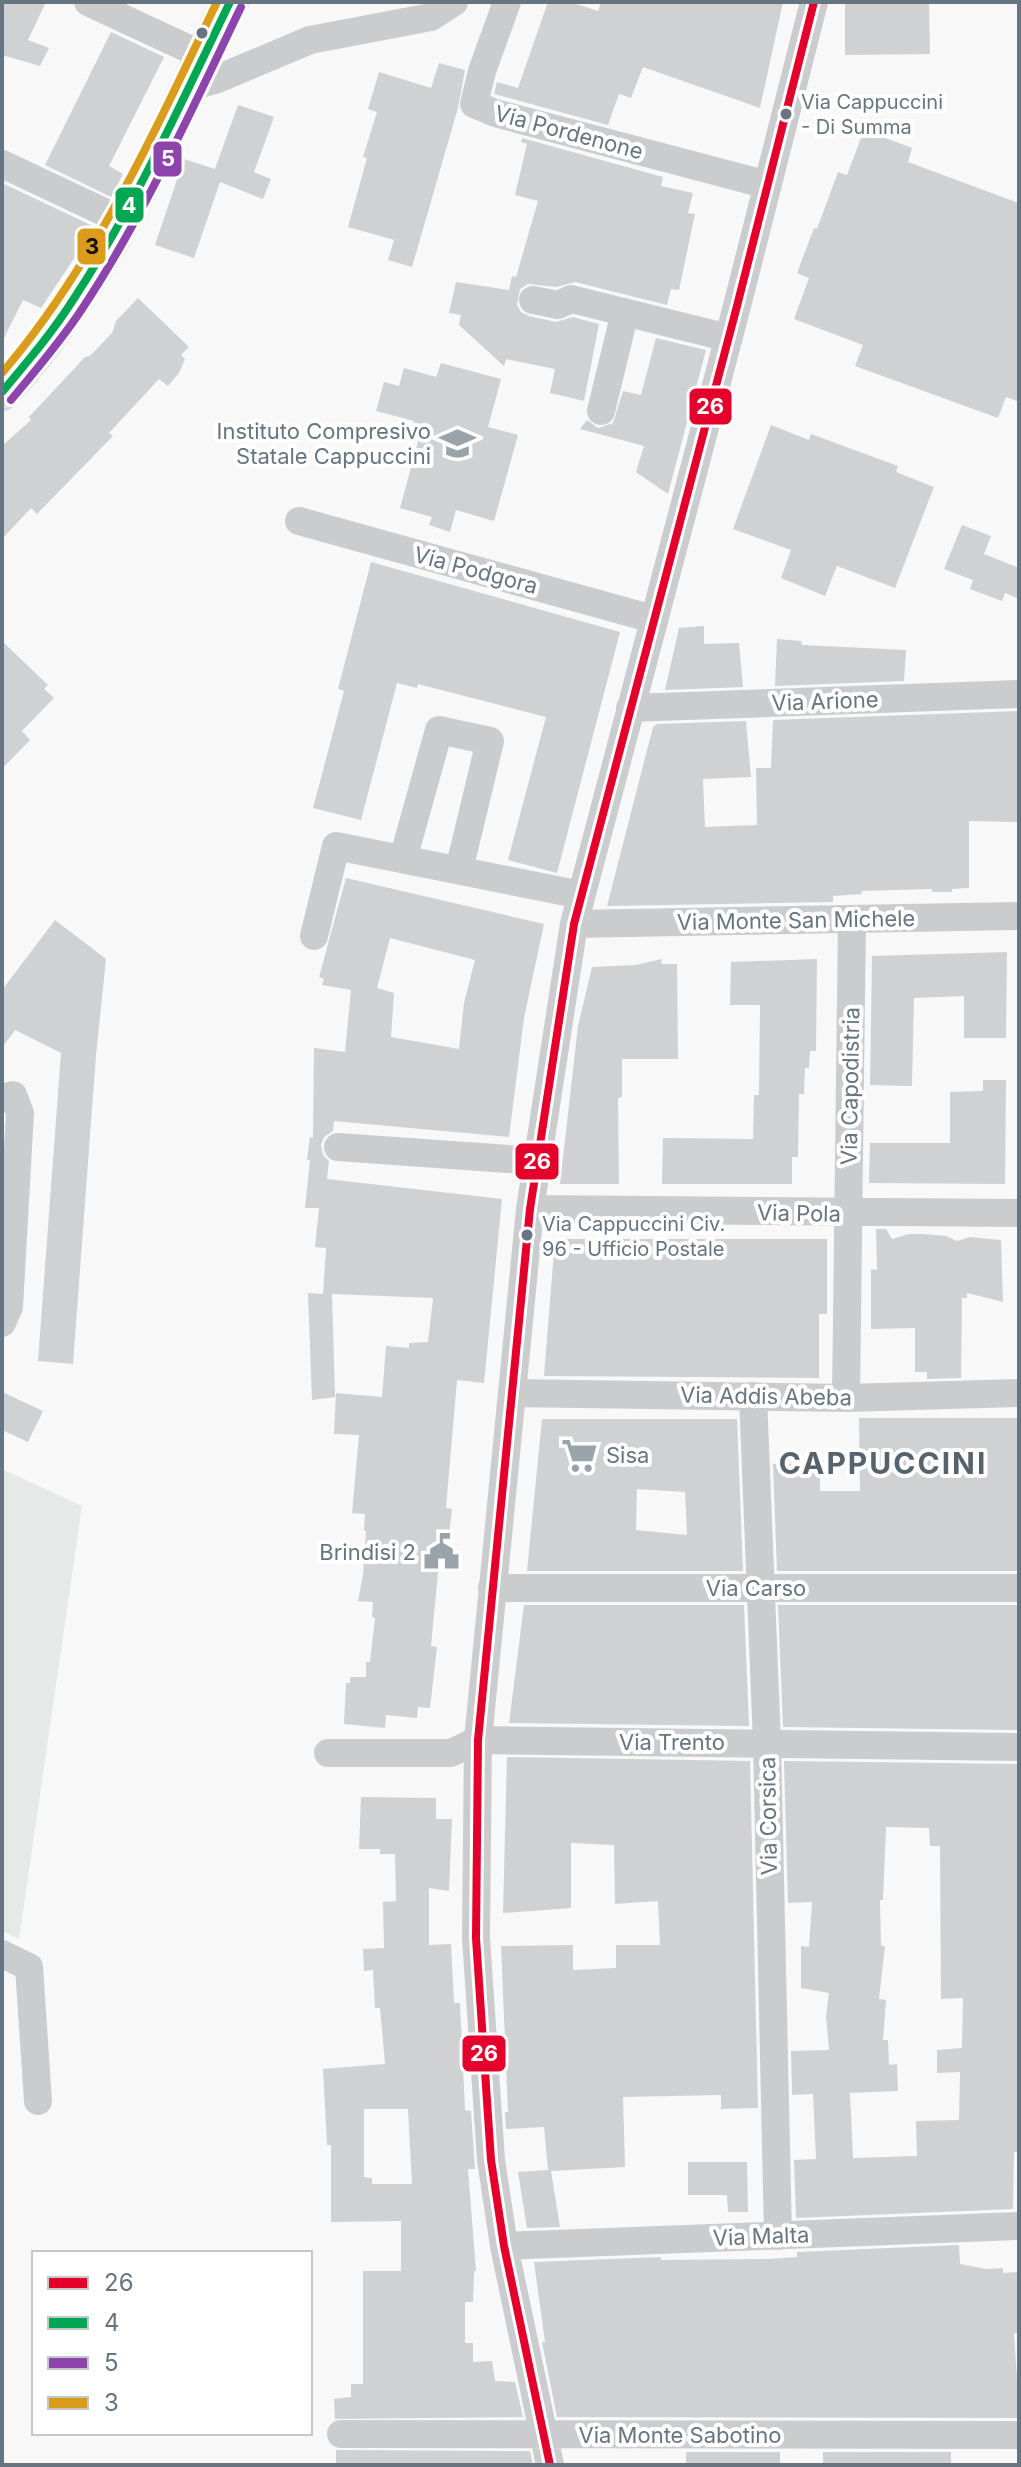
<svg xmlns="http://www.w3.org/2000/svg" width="1021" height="2467" viewBox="0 0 1021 2467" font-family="Inter,sans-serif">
<rect width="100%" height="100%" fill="#f8f8f8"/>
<path fill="#e7e8e8" d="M2,1469L82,1506L19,1939L2,1931Z"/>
<path fill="#cfd1d2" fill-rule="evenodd" d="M2,2H46L28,40L49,48L40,66L2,55Z
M548,2H570L598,11L601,2H783L760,108L643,67L631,98L619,94L608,125L494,94L497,82L518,88Z
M845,2H929L930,54L845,55Z
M111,32L164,57L109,166L123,174L111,197L45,165Z
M439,63L465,70L458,108L412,267L388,260L394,240L348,227L367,158L363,157L377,112L368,109L379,72L431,88Z
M238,105L274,117L254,172L271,179L263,199L220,182L194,258L155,245L184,159L215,169Z
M864,130L912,148L908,162L1019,203V402L1006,397L998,418L855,366L863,345L794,319L809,278L797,273L814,228L817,229L838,172L847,175Z
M522,138L663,177L661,186L693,193L688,213L695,214L679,290L671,289L667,305L575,282L556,287L528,284L520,289L517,305L521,312L529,316L556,322L573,317L599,324L584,401L550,393L555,369L506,359L504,366L459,325L461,315L449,313L456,282L509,290L512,276L516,277L538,201L515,195L527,144L521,142Z
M2,183L95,227L41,308L23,300L2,342Z
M138,298L189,347L181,355L185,359L179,373L168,386L159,379L109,433L113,436L37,514L31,508L2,539V446L31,420L29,417L85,357L90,356L112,333L116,321Z
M656,338L706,350L668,494L636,472L644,446L580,429L587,420L598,428L613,423L623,391L641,395Z
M441,363L501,379L488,427L518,435L494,521L456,510L450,532L429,525L432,517L400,508L419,438L410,436L414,421L376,411L384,382L399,386L404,368L436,377Z
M771,425L809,440L811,434L898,466L896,472L934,487L895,588L837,566L825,596L781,578L791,550L733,529Z
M962,525L991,536L984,554L1019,568V599L1005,593L1002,601L970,589L973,580L944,569Z
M371,562L620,632L557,873L508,860L546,717L418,684L417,688L397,683L361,820L313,808L344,691L338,689Z
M704,626V644L739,643L743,687L665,690L679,628Z
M777,639L801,641L802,645L906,650L904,681L775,686Z
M2,641L48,685L44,689L54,698L22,731L30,740L2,769Z
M1019,711V822L969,821V888L952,889V892H932V889L861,891L862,894L833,896V902L607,906L653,727L657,724L746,721L751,777L703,779L705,827L757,825L756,768H771L773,720Z
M346,878L544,924L524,1018L509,1137L334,1121L333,1131L324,1137L321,1145L323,1155L329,1161L327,1179L502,1199L484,1383L457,1380L446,1508L452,1509L446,1562H439L431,1646L437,1647L430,1708L418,1707L417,1718L386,1715L385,1728L344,1724L346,1683H350V1677H366V1662H370L375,1618L372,1617L373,1602L358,1601L363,1575L366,1531L364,1530L365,1514L352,1513L359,1435L334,1434L336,1393L382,1397L386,1346L409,1348V1343L428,1342L433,1298L332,1294L335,1397L312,1400L308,1293L323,1294L326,1248L315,1247L319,1208H305L310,1160H307L310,1137L313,1138L314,1048L345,1052L351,990L322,985L324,979L319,977ZM390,938L475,960L464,1003L459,1049L391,1037L394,993L377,988Z
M55,920L106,959L96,1055L73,1364L38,1361L61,1053L15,1030L2,1048V990Z
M1007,952L1006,1038H964V996L914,998L912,1086L870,1085L872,956Z
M662,959L661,964H677L678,1059H622V1097L618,1098L619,1184H560L578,1026L592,967L636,965Z
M817,959L816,1051H810L809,1068H805L804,1094H799L798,1157H792V1184H662L663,1138L753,1139L754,1095H759L760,1005H730L731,962Z
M983,1080H1006L1005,1184L869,1183L870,1143H950V1092L983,1091Z
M876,1229H886L892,1239L909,1234H924L946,1236L957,1241L970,1237L1001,1240L1003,1302L967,1293V1298H962L961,1378L927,1379V1372H915V1328L871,1329V1269L877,1270Z
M555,1239H827V1314H819V1378L544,1376Z
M2,1392L43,1411L28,1442L2,1430Z
M859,1418H1019V1571H777L773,1464L820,1463V1491H860Z
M542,1419H737L743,1571H527ZM637,1489L685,1492L687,1535L636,1530Z
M524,1605H744L749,1726L509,1723Z
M778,1605H1019V1730L783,1727Z
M507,1757L750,1761L758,2108L721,2109V2095L623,2097L625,2167L551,2171L560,2227L527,2228L518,2172L548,2170L544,2127L506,2129L505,2112H508L501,1946L573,1945V1970L616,1968V1945H660L658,1901L615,1904L614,1845L571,1843V1908L503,1913Z
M784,1761L1019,1764V2152H1014L1013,2209L796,2218L794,2160L816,2159L813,2094L792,2095L791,2051L829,2050L826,2016L829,1993L801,1988V1946L809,1947L812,1902L788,1903ZM886,1827L929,1828L930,1846H940L941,1999L963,1998L962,2048L937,2050V2073L960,2072L959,2120L916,2121L917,2156L853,2158L850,2093L898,2091L897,2064L889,2065L888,2040H883L886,2000L879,1999L885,1946H881L880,1900H883Z
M361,1797L436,1798V1819H452L449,1891L429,1888V1945L451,1944L454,2003H460L465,2110L471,2111L475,2169H468L476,2271H474L473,2302H465V2343H473V2362L492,2361L495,2381L515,2382L523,2417L335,2419L334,2399L351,2397V2384H363V2271H401V2221L331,2222V2145H327L323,2069L385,2064L380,2008H375L373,1970L364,1971L363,1949L384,1948L383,1902L396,1901L395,1854H380V1849H359ZM364,2109H408L412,2184H372V2178L364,2177Z
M688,2162H747L748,2212H728L727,2195H688Z
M959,2245L960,2264L986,2269L1003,2268V2273L1019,2272V2333H1014L1017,2380H1019V2418L557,2417L542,2342H545L534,2262L661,2257V2260L769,2259L797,2257V2252Z
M336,2450L530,2451L533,2465H336Z
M686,2452H780V2465H686Z
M823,2452H951V2465H823Z"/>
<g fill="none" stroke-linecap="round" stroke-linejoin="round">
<defs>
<path id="major" d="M2,392C105,280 164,137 230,2"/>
</defs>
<use href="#major" stroke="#d4d5d6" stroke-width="38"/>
<path stroke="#cbcccd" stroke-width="28" d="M88,2L204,56
M507,2L482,71L474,104L495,113L768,185
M189,87L215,80L310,40L431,17L454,2
M2,164L123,221
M533,300L558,305L571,299L729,338
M601,411L625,312
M299,521L653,619
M630,708L1019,694
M403,859L439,730L490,741L459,870
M574,924L1019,916
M314,936L336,846L581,895
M2,1098L13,1095L20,1113L9,1307L2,1323
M338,1147L537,1161
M530,1209L1019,1213
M512,1393L846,1398L1019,1393
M753,1396L767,1743L778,2236
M846,1398L852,919
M492,1588H1019
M328,1753H451L478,1740L1019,1747
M2,1954L29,1967L38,2101
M504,2246L1019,2226
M341,2434L1019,2435
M550,2465L504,2246L491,2160L476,1938L478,1740L530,1209L574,924L737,306L814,2"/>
<use href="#major" stroke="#dfe0e0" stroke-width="34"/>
<defs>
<path id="bus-1" d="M550,2465L504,2246L491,2160L476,1938L478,1740L530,1209L574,924L737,306L814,2"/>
<path id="bus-2" d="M2,392C27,362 52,333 73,300C135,206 181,103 230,2"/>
<path id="bus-3" d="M11,400C36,370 61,341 82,309C145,214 192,109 241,7"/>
<path id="bus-4" d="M2,373C96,263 154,132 217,2"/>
</defs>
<use href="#bus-1" stroke="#fff" stroke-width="14"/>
<use href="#bus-2" stroke="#fff" stroke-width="14"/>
<use href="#bus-3" stroke="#fff" stroke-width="14"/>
<use href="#bus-4" stroke="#fff" stroke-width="14"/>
<use href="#bus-1" stroke="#e4002b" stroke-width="8"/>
<use href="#bus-2" stroke="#00a651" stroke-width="8"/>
<use href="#bus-3" stroke="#8e44ad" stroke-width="8"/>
<use href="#bus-4" stroke="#da9c1a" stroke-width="8"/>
</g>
<defs>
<symbol id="school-bare" viewBox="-9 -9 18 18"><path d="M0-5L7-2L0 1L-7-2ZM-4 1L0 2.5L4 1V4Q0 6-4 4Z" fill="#99a3aa" stroke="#fff" stroke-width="2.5" paint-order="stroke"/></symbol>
<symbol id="supermarket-bare" viewBox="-9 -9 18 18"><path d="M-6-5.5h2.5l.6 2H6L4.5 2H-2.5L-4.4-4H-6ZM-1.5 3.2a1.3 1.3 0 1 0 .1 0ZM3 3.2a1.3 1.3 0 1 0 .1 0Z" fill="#99a3aa" stroke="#fff" stroke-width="2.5" paint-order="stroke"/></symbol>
<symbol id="civic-bare" viewBox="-9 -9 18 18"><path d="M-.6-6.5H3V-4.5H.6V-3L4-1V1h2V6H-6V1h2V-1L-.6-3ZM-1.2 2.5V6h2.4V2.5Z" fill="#99a3aa" stroke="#fff" stroke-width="2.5" paint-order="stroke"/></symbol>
</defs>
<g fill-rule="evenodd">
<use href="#school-bare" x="432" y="418" width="51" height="51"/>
<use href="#supermarket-bare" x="554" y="1430" width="51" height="51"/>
<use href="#civic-bare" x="416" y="1526" width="51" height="51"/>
</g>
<g fill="#667580" stroke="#fff" stroke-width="3">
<circle cx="202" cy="33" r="7"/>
<circle cx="786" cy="114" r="7"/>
<circle cx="527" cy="1235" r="7"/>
</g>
<g text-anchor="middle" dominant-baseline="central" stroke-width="8" stroke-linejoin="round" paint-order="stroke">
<g font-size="20" fill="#667580" stroke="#fff" text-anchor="start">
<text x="801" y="102">Via Cappuccini<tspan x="801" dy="25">- Di Summa</tspan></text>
<text x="542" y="1224">Via Cappuccini Civ.<tspan x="542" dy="25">96 - Ufficio Postale</tspan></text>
</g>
<g font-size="22" fill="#667580" stroke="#fff">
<text transform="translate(569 132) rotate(15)">Via Pordenone</text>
<text transform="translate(476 570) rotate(15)">Via Podgora</text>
<text transform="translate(825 701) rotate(-2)">Via Arione</text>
<text transform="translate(796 920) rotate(-1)">Via Monte San Michele</text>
<text transform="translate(850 1086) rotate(-89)">Via Capodistria</text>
<text transform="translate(799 1213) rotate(1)">Via Pola</text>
<text transform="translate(766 1396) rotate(1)">Via Addis Abeba</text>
<text x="756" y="1588">Via Carso</text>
<text x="672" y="1742">Via Trento</text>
<text transform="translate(768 1816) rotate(-91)">Via Corsica</text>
<text transform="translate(761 2236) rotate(-2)">Via Malta</text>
<text x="680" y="2435">Via Monte Sabotino</text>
</g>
<g font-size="22" fill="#667580" stroke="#fff" text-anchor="end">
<text x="431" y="431">Instituto Compresivo<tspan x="431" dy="25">Statale Cappuccini</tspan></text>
<text x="606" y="1455" text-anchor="start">Sisa</text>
<text x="416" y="1552">Brindisi 2</text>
</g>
<g font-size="30" font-weight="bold" letter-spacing="2" fill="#57636c" stroke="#fff">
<text x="883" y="1463">CAPPUCCINI</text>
</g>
</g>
<g stroke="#fff" stroke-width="3">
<rect x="152" y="140" width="31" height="38" rx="8" fill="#8e44ad"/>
<rect x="114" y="186" width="31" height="38" rx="8" fill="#00a651"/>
<rect x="76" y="227" width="31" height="39" rx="8" fill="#da9c1a"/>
<rect x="688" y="387" width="45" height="39" rx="8" fill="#e4002b"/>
<rect x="514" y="1142" width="46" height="39" rx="8" fill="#e4002b"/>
<rect x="461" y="2034" width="46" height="39" rx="8" fill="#e4002b"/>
</g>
<g font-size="22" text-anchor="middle" font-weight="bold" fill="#fff">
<text x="168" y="166">5</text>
<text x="129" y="213">4</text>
<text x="710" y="414">26</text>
<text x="537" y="1169">26</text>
<text x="484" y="2061">26</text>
</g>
<g font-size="22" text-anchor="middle" font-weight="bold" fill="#111">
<text x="92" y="254">3</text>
</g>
<rect width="1021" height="2467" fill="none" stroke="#667580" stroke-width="8"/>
<rect x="32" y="2251" width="280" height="184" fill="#ffffff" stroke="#c2c8cc" stroke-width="2"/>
<rect x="48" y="2277" width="40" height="12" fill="#e4002b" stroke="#c2c8cc" stroke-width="2"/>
<text x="104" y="2291" font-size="24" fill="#667580">26</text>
<rect x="48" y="2317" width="40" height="12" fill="#00a651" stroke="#c2c8cc" stroke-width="2"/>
<text x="104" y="2331" font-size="24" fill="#667580">4</text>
<rect x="48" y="2357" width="40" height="12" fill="#8e44ad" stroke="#c2c8cc" stroke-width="2"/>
<text x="104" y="2371" font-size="24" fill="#667580">5</text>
<rect x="48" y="2397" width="40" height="12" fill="#da9c1a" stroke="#c2c8cc" stroke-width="2"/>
<text x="104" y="2411" font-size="24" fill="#667580">3</text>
</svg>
